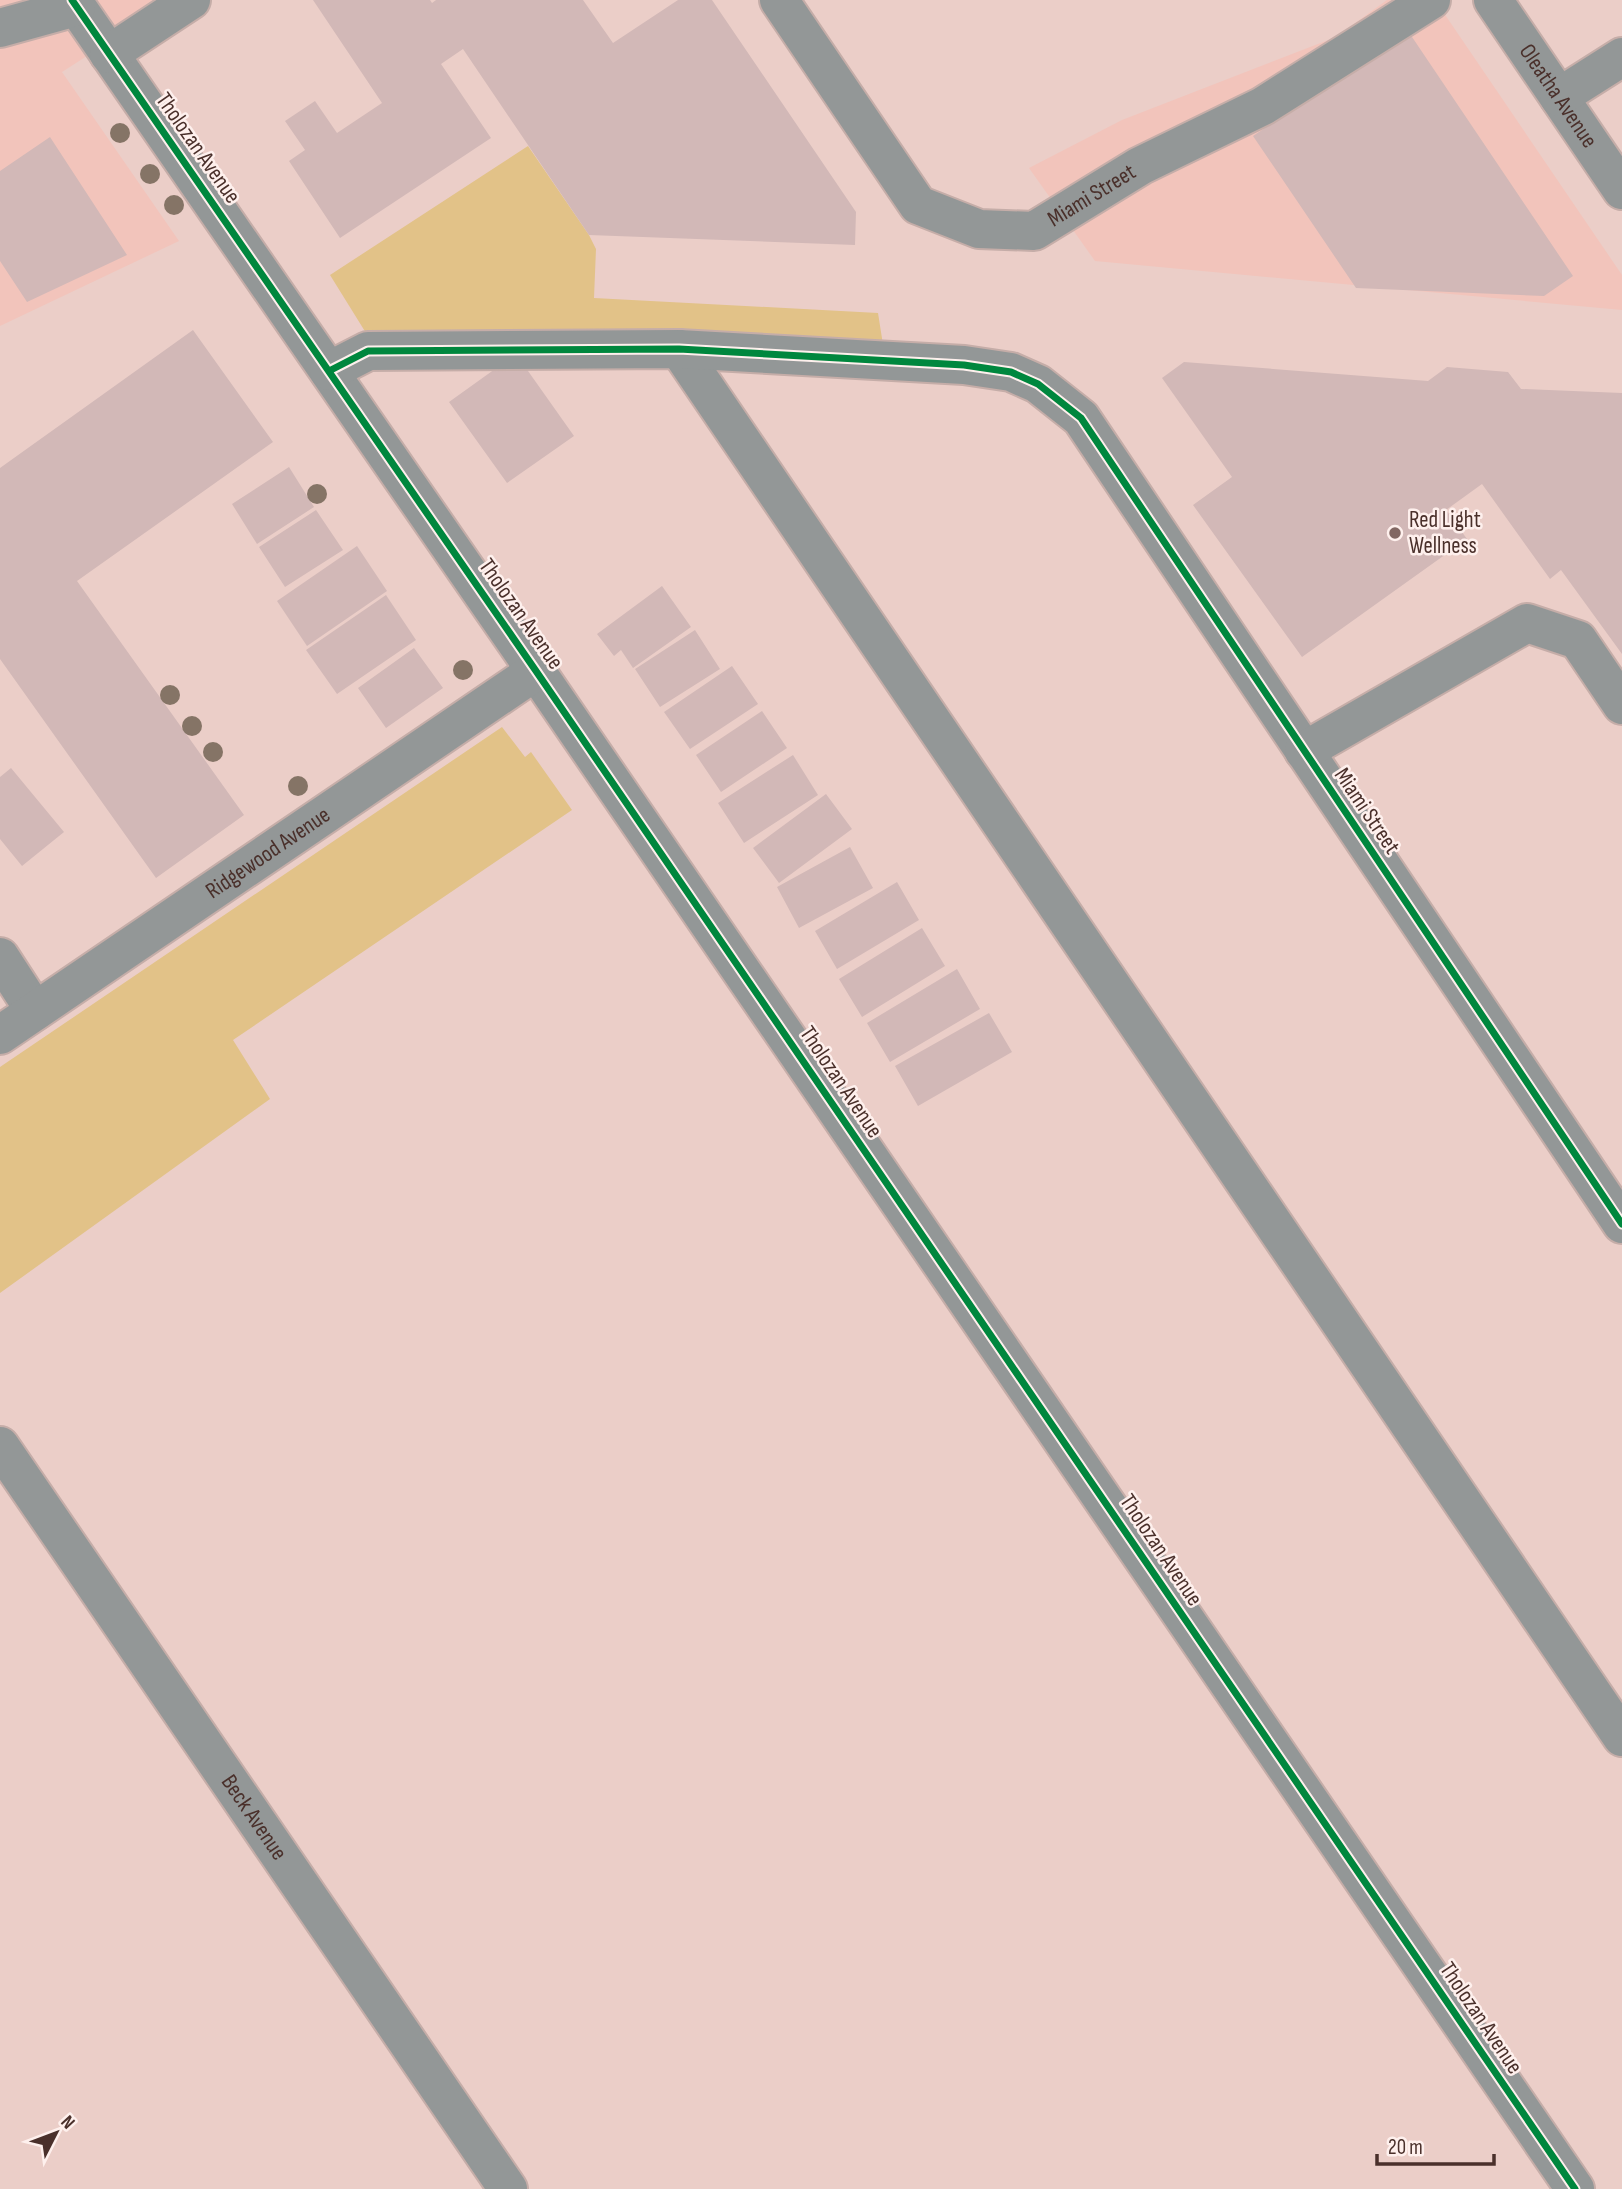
<svg xmlns="http://www.w3.org/2000/svg" width="1622" height="2189" viewBox="0 0 1622 2189" font-family="'Sofia Sans Condensed',sans-serif">
<rect width="100%" height="100%" fill="#ebcec8"/>
<path fill="#f2c4bb" d="M0,0H174L62,72L179,241L0,326Z
M1387,0H1435L1622,275V310L1095,261L1029,168L1122,120L1336,37Z"/>
<path fill="#e2c288" d="M528,146L589,235L596,249L594,298L878,313L884,351L366,333L330,275Z
M502,727L525,757L531,752L572,810L233,1040L270,1099L0,1293V1067Z"/>
<path fill="#d2b8b7" d="M313,0H430L432,3L436,0H583L613,43L678,0H712L856,212L855,245L589,235L463,49L441,64L491,138L340,238L289,161L305,150L285,121L315,101L337,133L382,103Z
M1408,31L1573,276L1544,296L1356,288L1253,136Z
M50,137L127,255L27,302L0,261V171Z
M193,330L273,442L77,581L244,815L156,878L0,659V468Z
M516,354L574,436L507,483L449,402Z
M1184,362L1428,381L1447,367L1508,372L1521,389L1622,393V654L1561,570L1550,579L1482,484L1446,510L1467,539L1302,657L1193,505L1232,477L1162,378Z
M289,467L314,507L257,544L232,504Z
M316,510L343,550L285,587L259,547Z
M357,546L387,591L307,646L277,601Z
M662,586L691,627L633,668L621,650L614,656L597,634Z
M386,595L416,640L337,694L306,650Z
M695,630L720,669L660,707L635,669Z
M414,648L443,688L386,728L358,688Z
M732,666L758,704L690,749L664,712Z
M762,711L787,748L721,792L696,755Z
M793,755L818,795L744,843L718,803Z
M11,768L64,832L22,866L0,839V777Z
M826,794L852,829L779,883L753,848Z
M850,847L873,888L799,928L777,887Z
M897,882L919,920L837,969L815,931Z
M922,928L945,966L862,1017L839,979Z
M957,969L980,1009L890,1062L867,1023Z
M989,1013L1012,1052L918,1106L895,1066Z"/>
<g fill="none" stroke-linecap="round" stroke-linejoin="round">
<defs>
<g id="minor">
<path d="M72,0L536,671L1575,2189"/>
<path id="s1" d="M779,0L918,205L979,229L1034,231L1140,166L1263,106L1431,0"/>
<path id="s2" d="M1493,0L1622,190"/>
<path d="M0,28L76,7"/>
<path d="M109,54L191,0"/>
<path d="M1559,97L1622,57"/>
<path d="M679,349L1622,1737"/>
<path d="M329,371L368,351L679,349L964,365L1011,372L1038,384L1081,418L1622,1224"/>
<path d="M1304,751L1527,623L1578,640L1622,705"/>
<path d="M0,957L35,1011"/>
<path id="s3" d="M0,1035L536,671"/>
<path id="s4" d="M0,1446L508,2189"/>
</g>
</defs>
<use href="#minor" stroke="#c5ada8" stroke-width="42"/>
<use href="#minor" stroke="#939797" stroke-width="38"/>
<defs>
<path id="cycleway" d="M72,0L536,671L1575,2189
M329,371L368,351L679,349L964,365L1011,372L1038,384L1081,418L1622,1224"/>
</defs>
<use href="#cycleway" stroke="#fef0ed" stroke-width="11"/>
<use href="#cycleway" stroke="#00873e" stroke-width="7"/>
</g>
<g fill="#857466">
<circle cx="120" cy="133" r="10"/>
<circle cx="150" cy="174" r="10"/>
<circle cx="174" cy="205" r="10"/>
<circle cx="317" cy="494" r="10"/>
<circle cx="463" cy="670" r="10"/>
<circle cx="170" cy="695" r="10"/>
<circle cx="192" cy="726" r="10"/>
<circle cx="213" cy="752" r="10"/>
<circle cx="298" cy="786" r="10"/>
</g>
<circle fill="#826762" stroke="#fef0ed" stroke-width="2.5" cx="1395" cy="533" r="7"/>
<g text-anchor="middle" dominant-baseline="central" stroke-width="5" stroke-linejoin="round" paint-order="stroke">
<g font-size="23" fill="#4a302b" stroke="#fef0ed">
<text stroke="none"><textPath href="#s2" startOffset="116">Oleatha Avenue</textPath></text>
<text transform="translate(198 148) rotate(55)">Tholozan Avenue</text>
<text stroke="none"><textPath href="#s1" startOffset="436">Miami Street</textPath></text>
<text transform="translate(521 614) rotate(55)">Tholozan Avenue</text>
<text transform="translate(1367 811) rotate(56)">Miami Street</text>
<text stroke="none"><textPath href="#s3" startOffset="324">Ridgewood Avenue</textPath></text>
<text transform="translate(841 1082) rotate(56)">Tholozan Avenue</text>
<text transform="translate(1161 1550) rotate(56)">Tholozan Avenue</text>
<text stroke="none"><textPath href="#s4" startOffset="450">Beck Avenue</textPath></text>
<text transform="translate(1481 2018) rotate(56)">Tholozan Avenue</text>
</g>
<g font-size="23" fill="#4a302b" stroke="#fef0ed" text-anchor="start">
<text x="1409" y="520">Red Light<tspan x="1409" dy="26">Wellness</tspan></text>
</g>
</g>
<g transform="translate(56 2133) rotate(48)" stroke="#fef0ed" stroke-width="5" paint-order="stroke">
<path d="M0-5L12 26L0 18L-12 26Z" fill="#4a302b"/>
<text y="-10" font-size="19" font-weight="bold" text-anchor="middle" fill="#4a302b">N</text>
</g>
<path d="M1377 2154v10h117v-10" fill="none" stroke="#4a302b" stroke-width="3.5"/>
<text x="1388" y="2154" font-size="21" fill="#4a302b" stroke="#fef0ed" stroke-width="5" paint-order="stroke">20 m</text>
</svg>
